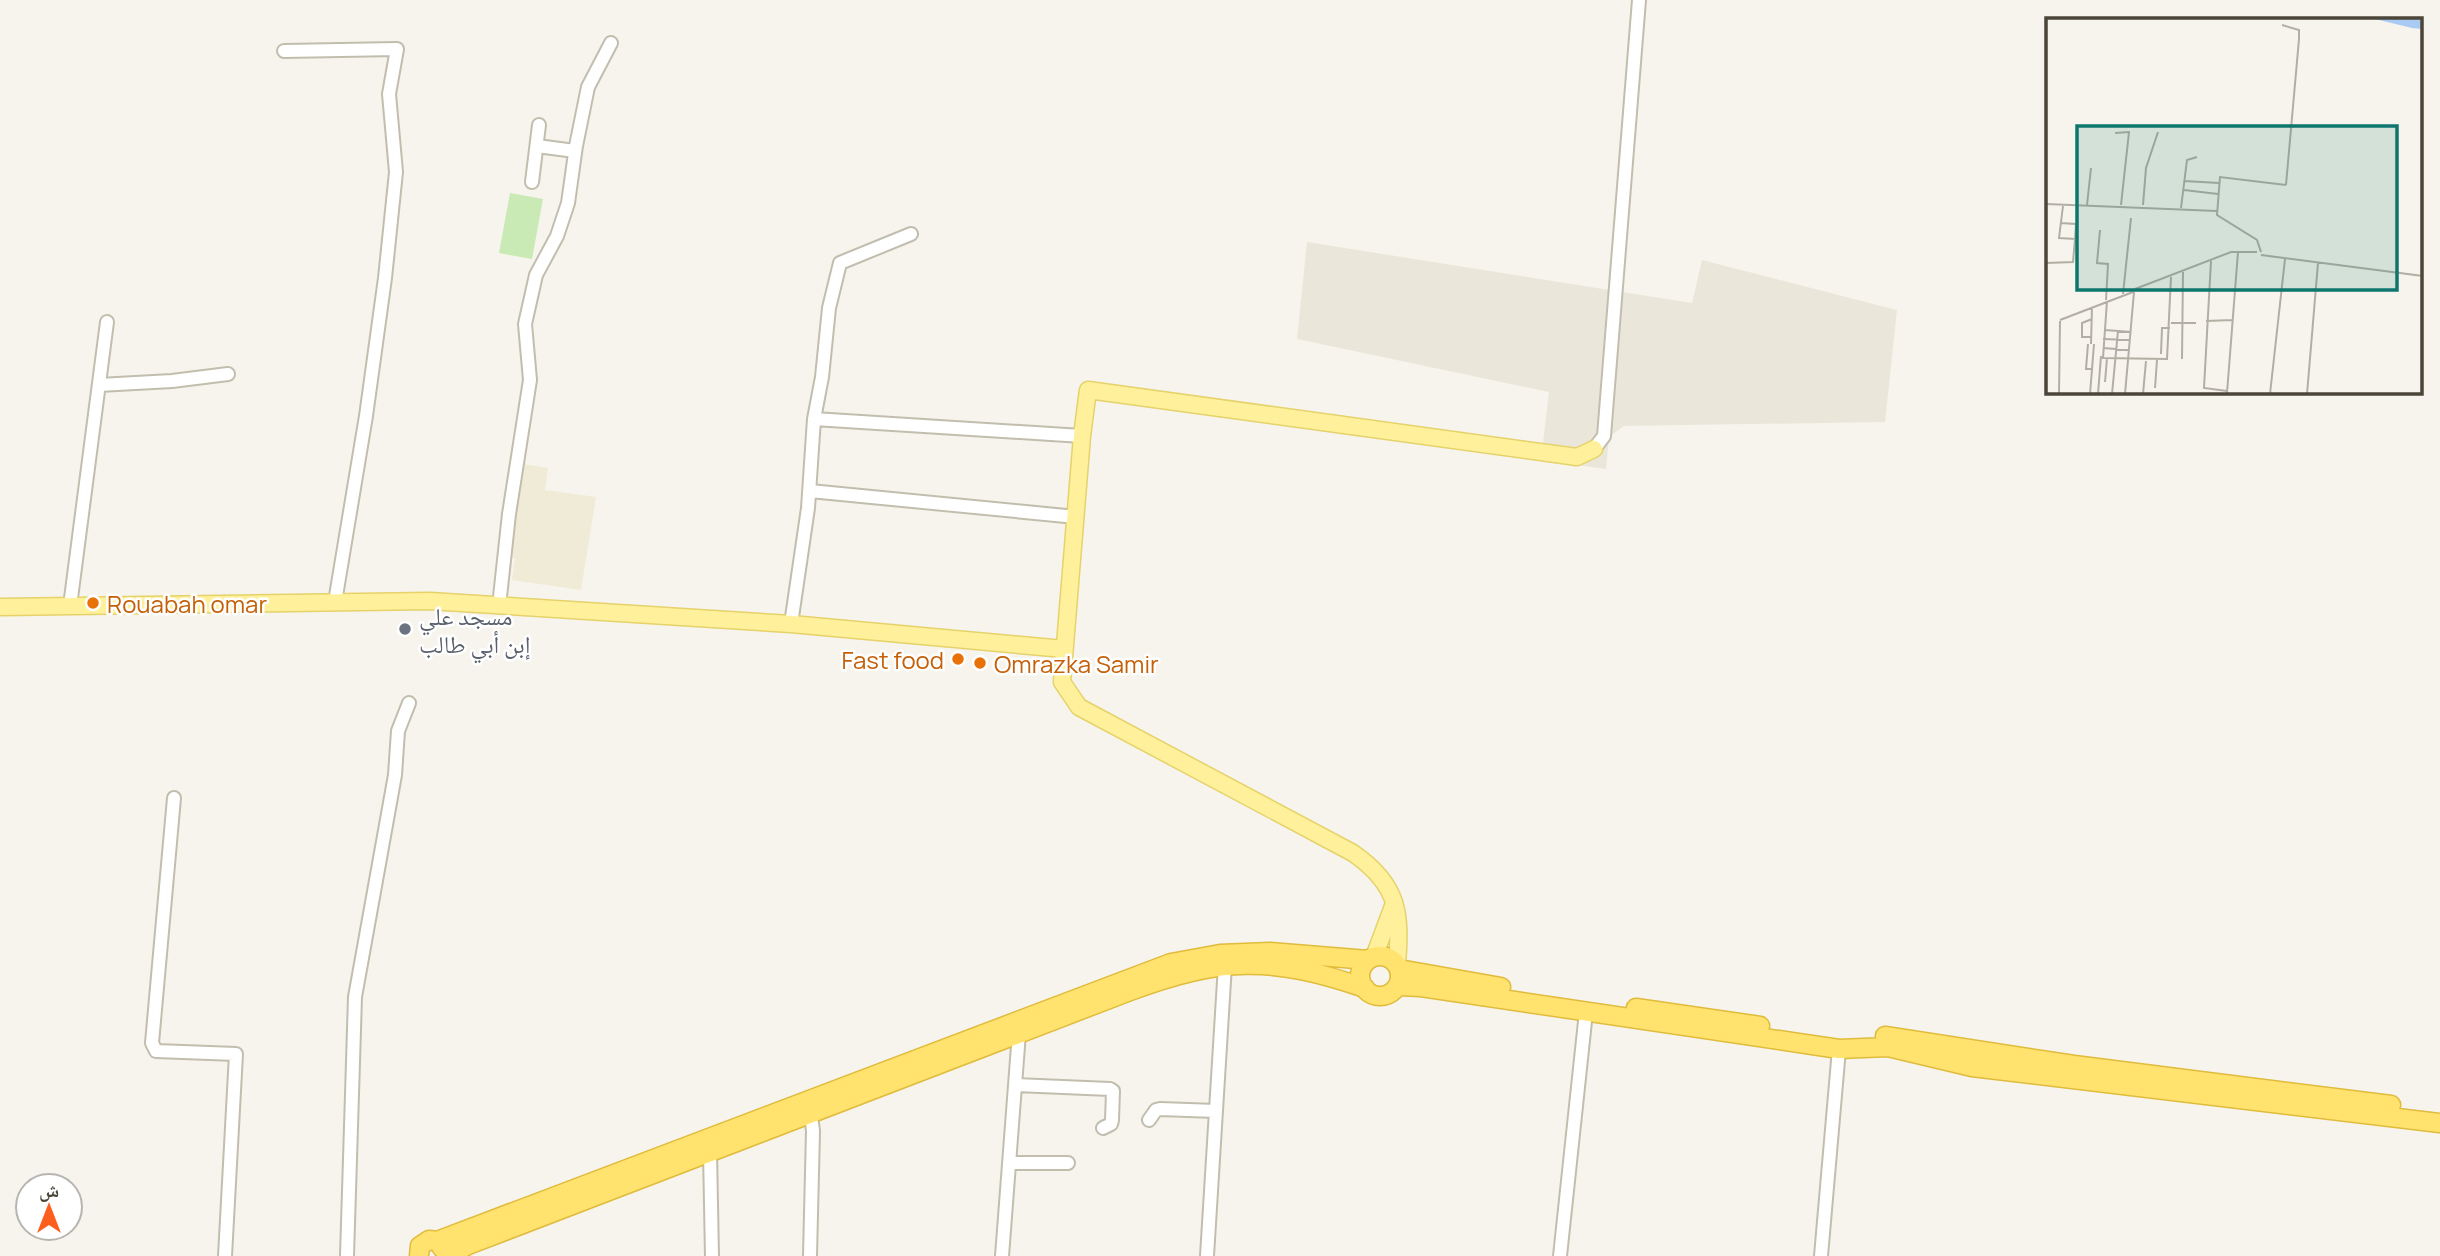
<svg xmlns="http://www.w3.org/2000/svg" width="2440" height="1256" viewBox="0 0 2440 1256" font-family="Manrope,'Noto Naskh Arabic',sans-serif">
<rect width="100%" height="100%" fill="#f6f4ec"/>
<path fill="#eae7da" d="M1307,242L1692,303L1702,260L1897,310L1885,422L1624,426L1609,437L1606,469L1541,460L1549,392L1297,339Z"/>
<path fill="#efebd6" d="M523,464L548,468L545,490L596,497L581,590L512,580L515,558L509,557Z"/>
<path fill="#caeab5" d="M510,193L543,199L532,259L499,253Z"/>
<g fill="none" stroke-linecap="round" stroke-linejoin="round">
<defs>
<path id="minor" d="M284,51L397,49L389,94L396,172L385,278L366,416L335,602
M537,146L575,151
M532,182L539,125
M99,385L172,381L228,374
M814,419L1082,436
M1594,449L1604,436L1639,0
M810,491L1076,517
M70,606L107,322
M499,606L509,514L530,380L525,324L536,275L557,236L568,203L576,146L588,87L611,43
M791,624L808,508L814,419L822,377L829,308L840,263L911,234
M174,798L152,1043L156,1051L236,1054L225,1256
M1015,1085L1110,1089L1113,1091L1112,1120L1111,1124L1103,1128
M806,1115L812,1123L813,1131L810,1256
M1149,1120L1156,1110L1160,1109L1216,1111
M710,1152L712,1256
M1009,1163H1068
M347,1256L355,997L395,775L398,731L409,703
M1002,1256L1019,1033
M1207,1256L1225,965
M1560,1256L1586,1012
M1821,1256L1839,1049"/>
<path id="major" d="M0,607L430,601L791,624L1064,649
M1374,957L1393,906
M1397,965C1401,913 1399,885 1353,853L1079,707L1062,682L1082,436L1088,390L1577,457L1594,449"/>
<path id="highway" d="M1360 976a20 20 0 1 1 40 0a20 20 0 1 1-40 0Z
M1399,969L1501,987
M1398,986L1421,987L1839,1049L1888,1047L1972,1067L2440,1123
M1636,1008L1760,1026
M1885,1036L2074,1065L2391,1105
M437,1241L1171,963L1220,954L1270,952L1368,960
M419,1256L420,1246L429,1240L437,1241L443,1249
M448,1256L468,1245L1130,991C1222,957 1271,956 1365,988"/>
</defs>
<use href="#minor" stroke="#c2beae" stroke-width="16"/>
<use href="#major" stroke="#e6d26a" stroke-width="19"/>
<use href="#highway" stroke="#e0bb3c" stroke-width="21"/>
<use href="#minor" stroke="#fff" stroke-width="12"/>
<use href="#major" stroke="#fff19c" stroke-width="16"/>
<use href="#highway" stroke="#ffe36e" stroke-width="18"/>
</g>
<g fill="#e8710a" stroke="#fff" stroke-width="2.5">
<circle cx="93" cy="603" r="7"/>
<circle cx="958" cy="659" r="7"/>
<circle cx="980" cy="663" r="7"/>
</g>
<circle fill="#6b7280" stroke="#fff" stroke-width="2.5" cx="405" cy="629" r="7"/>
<g text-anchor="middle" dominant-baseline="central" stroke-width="5" stroke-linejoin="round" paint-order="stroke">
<g font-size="24" fill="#c56008" stroke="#fff" text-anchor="start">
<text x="107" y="603">Rouabah omar</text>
<text x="944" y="659" text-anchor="end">Fast food</text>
<text x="994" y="663">Omrazka Samir</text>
</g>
<g font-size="24" fill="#5b616d" stroke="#fff" text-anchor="start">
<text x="419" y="615">مسجد علي<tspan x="419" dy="28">إبن أبي طالب</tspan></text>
</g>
</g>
<g transform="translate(2046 18)">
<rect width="376" height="376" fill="#f6f4ec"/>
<path d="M329,1H376V11L366,10Z" fill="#a9caf2"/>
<path fill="none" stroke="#b2aea4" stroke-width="2" d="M236,7L253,12V21L240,167M69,115L83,114L75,187M138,163L173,165M138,172L172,176M0,186L171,193M41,187L45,150M97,187L100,150L112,114M135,190L141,142L151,139M14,205L30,206L29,221L13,220L17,188M54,212L51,245L62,246L60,282M215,234L211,222L171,197L174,159L240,167M215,237L377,258M165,243L158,370L181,373M0,245L27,244L29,221M89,271L185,234H211M77,276L85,200M61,283L57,340L121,341L125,259M14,302L87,274M160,303L187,302M125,305H150M59,312L85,314M45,319H36V305L46,301M57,321L84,322M42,326L40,351H46M45,326L46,289M57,330L83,332M115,336L116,310H124M136,341L137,254M59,364L61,340M109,370L111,342M13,375L14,303M181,375L192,234M44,376L48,326M52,376L55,338M66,376L72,313M79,376L88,274M97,376L100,343M224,376L239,241M261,376L272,245"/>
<path fill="#0f766e" fill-opacity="0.15" stroke="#0f766e" stroke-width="3.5" d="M31,108H351V272H31Z"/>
<rect width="376" height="376" fill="none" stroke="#4b4639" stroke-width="3.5"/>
</g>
<g transform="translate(49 1207)"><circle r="33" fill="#ffffff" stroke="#b7b5b0" stroke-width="2"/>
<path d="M0-5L12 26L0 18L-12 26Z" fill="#fc5e1d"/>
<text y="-10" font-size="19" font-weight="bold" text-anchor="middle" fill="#4b4639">ش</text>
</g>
</svg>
